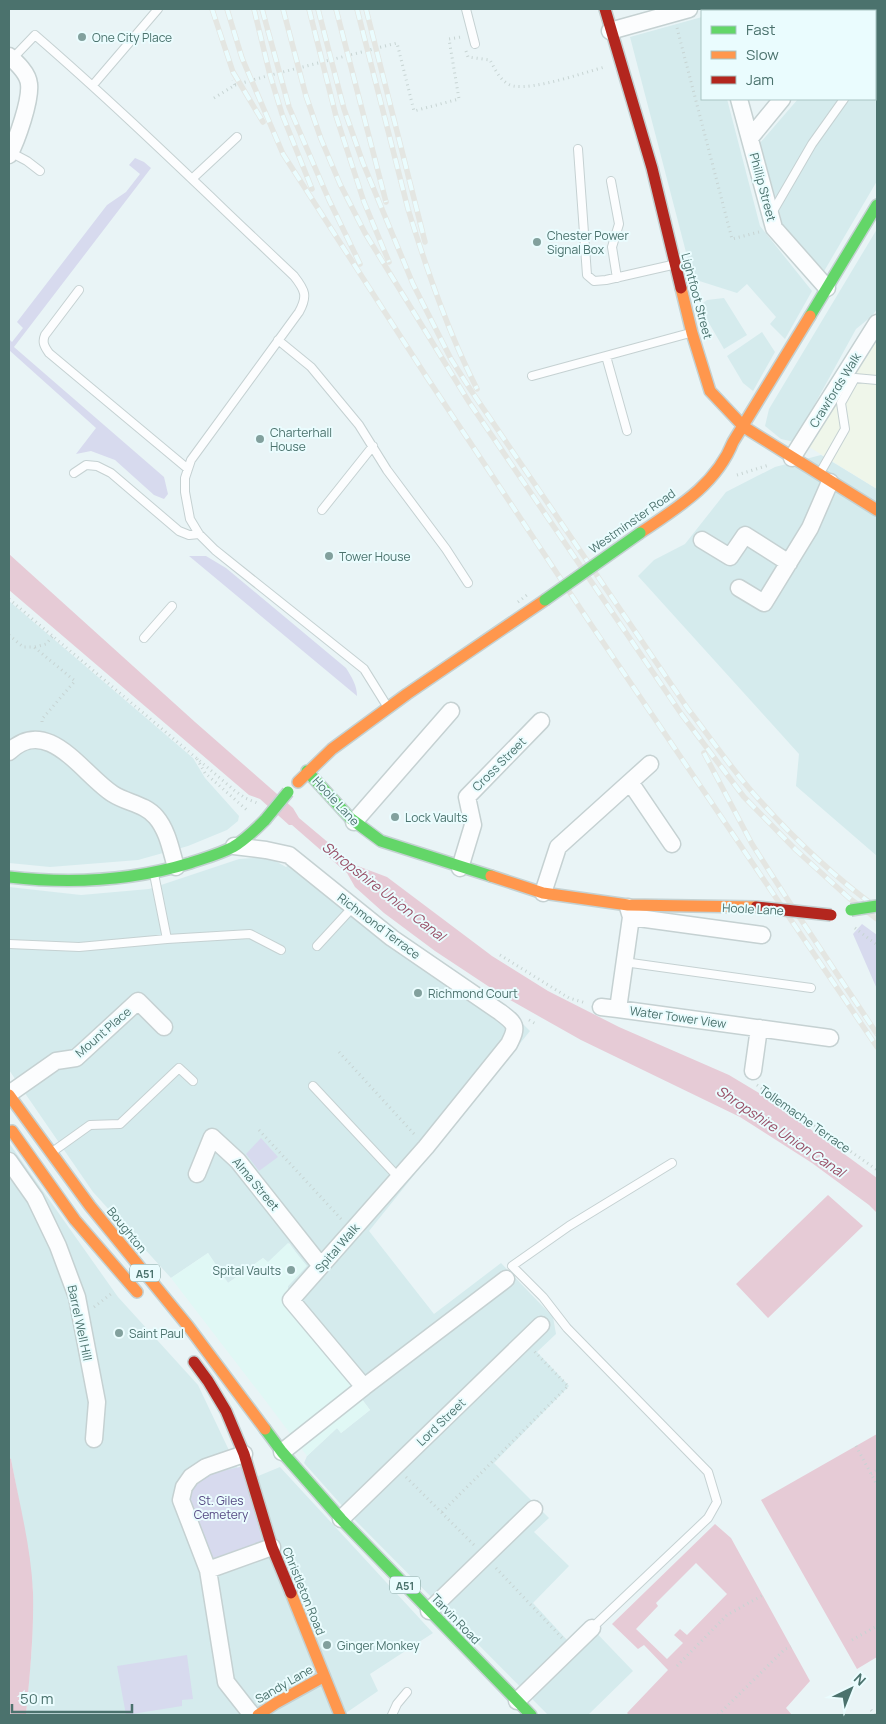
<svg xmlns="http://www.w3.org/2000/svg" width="886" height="1724" viewBox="0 0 886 1724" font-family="Manrope,sans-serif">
<rect width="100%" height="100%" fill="#e9f4f6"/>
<path fill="#d5ebed" d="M702,17V99H727L760,226L812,291L785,339L770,324L776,317L747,284L737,293L693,279L630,37Z
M877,63V181L823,273L782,224L779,208L818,142L849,99H875V66Z
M798,99H838L817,129L776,199L760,143Z
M877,229V309L872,316L856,329L794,442L781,439L765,426L769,409Z
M724,298L747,335L724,349L699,306L707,300Z
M762,332L775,352L753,391L743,383L727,356Z
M821,455L877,489V856L796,786L799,754L638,576L654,560L685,544L726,492L775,467Z
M9,601L193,758L205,778L239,816L238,821L227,830L188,846L138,860L50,867L9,863Z
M253,858H270L286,867L298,858L370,916L519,1020L530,1031L369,1231L434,1314L501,1263L553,1317L556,1334L537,1352L569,1386L494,1463L549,1518L534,1532L569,1566L533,1603L567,1640L586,1622L633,1671L588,1715H548L354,1519L304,1463L307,1456L337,1428L341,1433L370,1410L287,1300L288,1286L306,1266L289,1243L268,1263L263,1258L228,1283L208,1253L171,1278L93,1192L9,1070V887L81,895L149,889L239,859Z
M9,1143L118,1297L198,1385L244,1482L280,1467L433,1633L370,1674L378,1691L343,1715H26L32,1646L33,1591L26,1539L11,1459L9,1457Z"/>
<path fill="#e0f8f5" d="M288,1243L307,1266L288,1286L287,1300L370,1410L341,1433L337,1428L307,1456L268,1404L171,1278L208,1253L228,1283L263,1258L268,1262Z"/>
<path fill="#eff6ea" d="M877,328V489L806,445Z"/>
<path fill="#d7daee" d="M135,158L144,162L151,168L14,347L164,477L168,494L164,499L154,495L115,460L91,451L76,454L96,428L9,350V339L12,342L23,328L17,322L107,205L126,192L140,174L129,165Z
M189,556H206L226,568L346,668C352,678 357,685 357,696Z
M862,924L877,935V989L853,934Z
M261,1138L278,1157L259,1171L246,1154Z
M244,1466L263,1545L219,1561L209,1559L187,1506L188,1489L201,1476Z
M187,1655L193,1699L182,1700V1706L126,1715L117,1666Z"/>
<path fill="#e6cbd6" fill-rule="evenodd" d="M9,554L195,722L293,808L299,818L355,865L387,877L492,956L548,991L619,1027L729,1075L769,1099L877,1178V1213L869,1205L812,1163L740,1117L581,1040L503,996L435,951L384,913L355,887L347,873L292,825H289L260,799L249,795L9,590Z
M828,1195L863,1226L768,1318L736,1284Z
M877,1434V1657L857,1669L761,1500Z
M9,1457L11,1459C19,1502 31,1547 33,1592C34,1633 30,1674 26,1715H9Z
M715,1524L731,1538L810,1681L786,1708L792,1715H629L627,1713L668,1670L644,1645L638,1649L612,1624ZM696,1563L727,1594L687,1635L680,1629L674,1635L683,1643L667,1659L636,1629L658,1606L656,1603Z"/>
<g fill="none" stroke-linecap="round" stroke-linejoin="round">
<defs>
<path id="lane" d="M466,9L475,44
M787,11L789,9
M12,59L35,35C124,112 208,195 294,276C305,290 308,296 299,312L191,460L185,478V492L190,519L199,534L215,550L364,669L387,706
M875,61L877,58
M93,85L158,9
M578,149L587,275L594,281L606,280L672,265
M10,152L27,161L40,171
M193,178L237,137
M611,181L619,224L612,247L617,278
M772,213L812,144L844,99
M79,290L45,335C42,342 44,346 49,353L188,469
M278,340L311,367L359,425L387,470L446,549L468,583
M606,356L627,431
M532,376L690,333
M74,473L86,465L97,466L111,473L179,531L189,535L199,534
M820,473L845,429L841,403L855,378L877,380
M322,510L373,446
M144,638L172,606
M154,874L167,939
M9,944L79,947L167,939L250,934L281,950
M317,946L352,908
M624,962L811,988
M313,1086L399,1178
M55,1150L90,1125L120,1124L179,1068L193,1081
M592,1628L708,1518L717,1502L708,1472L567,1328L543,1297L512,1266L569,1226L672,1163
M392,1715L397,1704L407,1692"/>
<path id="street" d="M715,9L716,11
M852,11L854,9
M610,31L689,9
M9,56C17,63 28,73 29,84C31,100 17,140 9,155
M739,99L774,228L827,288
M750,138L782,99
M792,458L877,323
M702,540L730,557L745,535L789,563
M739,588L764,603L810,528L830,482
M9,752C48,714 83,775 113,794C127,803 145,804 156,817C168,831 171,851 176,867
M630,782L650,764
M354,822L451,711
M234,846L266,850L289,855L392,938L500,1012C516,1024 518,1026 509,1044L426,1147L291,1300L364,1387L282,1452
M460,868L473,825L467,797L541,721
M543,893L558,847L630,782L672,844
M628,907L631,917L762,935
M631,917L618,1009L830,1038
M601,1007L618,1009
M753,1071L759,1028
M9,1094L56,1061L76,1058L138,1001L164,1027
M9,1161L35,1198L58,1246L77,1297L97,1402L94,1439
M197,1174L212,1137L238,1161L321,1266
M364,1387L506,1279
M244,1454L206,1467L191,1477L184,1487L181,1500L208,1570L272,1547
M341,1519L541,1325
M208,1570L226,1682L252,1715
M429,1611L534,1509
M517,1701L592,1628"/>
<path id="fast" d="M810,316L877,205
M307,771L350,818L381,841L491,876
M9,877C70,884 131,881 190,863C205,858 220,854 233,847C245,840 255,830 265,820
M265,1429L282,1452L341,1519L531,1715"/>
<path id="slow" d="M681,288L692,333L710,391L744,427L877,510
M640,533C677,508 716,485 733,442L810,316
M298,782L332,749L407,694L545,600
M491,876L543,893L628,905L756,907
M9,1095L90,1206L188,1326L265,1429
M12,1131L75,1220L137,1292
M291,1593L340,1715
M258,1715L276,1703L323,1677"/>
<path id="jam" d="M605,9L652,168L681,288
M194,1362L208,1381L226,1411L244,1454L272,1547L291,1593"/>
</defs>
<use href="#lane" stroke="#c5d1d2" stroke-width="10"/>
<use href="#street" stroke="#c5d1d2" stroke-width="19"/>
<use href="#fast" stroke="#c4d1d2" stroke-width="14"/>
<use href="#slow" stroke="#c4d1d2" stroke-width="14"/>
<use href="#jam" stroke="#c4d1d2" stroke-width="14"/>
<path stroke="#c7d4d3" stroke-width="3" stroke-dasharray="1 4" stroke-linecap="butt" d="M677,28L732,239L759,232
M466,51L468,57L490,60C495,69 501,83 513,86C535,90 582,73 605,67
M235,85L267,76L397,43L414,111L459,99L449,39L461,37V38
M214,98L235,85L233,80
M737,475L769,465
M9,599L234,790L245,798L257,803
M9,635L23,647H34L75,681L42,719V726
M35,647L46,644L53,636
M197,759L205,773L248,811
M855,928L877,945
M500,955L569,998L586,1003
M529,1020L536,1024
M339,1052L415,1135
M757,1085L877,1170
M259,1130L343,1221
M94,1307L111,1294
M856,1446L877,1485
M871,1474L877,1470
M406,1477L474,1545
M442,1512L568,1386L534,1351
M496,1568L562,1638
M852,1640L877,1626
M677,1666L727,1615L763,1595
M871,1710L875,1715
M718,1715L785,1649L791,1647"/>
<use href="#lane" stroke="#fcfdfe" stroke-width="8"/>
<use href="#street" stroke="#fcfdfe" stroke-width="16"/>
<use href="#fast" stroke="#63d668" stroke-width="11"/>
<use href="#slow" stroke="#ff974d" stroke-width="11"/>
<use href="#jam" stroke="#b3261e" stroke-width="11"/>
<defs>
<path id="rail" d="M212,9L233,72L263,122
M227,9L242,58L283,154L426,376L592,626L877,1047
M254,9L270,75L282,114L312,189
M262,9L289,107L329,200L360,264
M283,9L306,96L321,139L340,184L365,233L469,402L682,715L744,797L796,850L849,898L877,919
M309,9L336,116L364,202L389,262
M318,9L344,109L363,163L413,284L451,359L470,389L688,709C710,737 730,767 754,794C791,836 832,875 877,908
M336,9L386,202
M357,9L408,209C427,270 448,332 477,389
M366,9L425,242
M704,753L752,844L784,894L877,1034"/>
</defs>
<use href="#rail" stroke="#e4e6e2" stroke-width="5.5"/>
<use href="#rail" stroke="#eafcfe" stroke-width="4" stroke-dasharray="11" stroke-linecap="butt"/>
<defs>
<path id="fast-bridge" d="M545,600L640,533
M265,820L288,792
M851,910L877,906"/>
<path id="jam-bridge" d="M756,907L831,915"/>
</defs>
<use href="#fast-bridge" stroke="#c4d1d2" stroke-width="14" stroke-linecap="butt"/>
<use href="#jam-bridge" stroke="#c4d1d2" stroke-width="14" stroke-linecap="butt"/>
<path stroke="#c7d4d3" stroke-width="3" stroke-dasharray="1 4" stroke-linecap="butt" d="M518,602L527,595"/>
<use href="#fast-bridge" stroke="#63d668" stroke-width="11"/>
<use href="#jam-bridge" stroke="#b3261e" stroke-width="11"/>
</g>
<g fill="#82a09d" stroke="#eafcfe" stroke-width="2">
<circle cx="82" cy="37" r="5"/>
<circle cx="537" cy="242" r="5"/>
<circle cx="260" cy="439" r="5"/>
<circle cx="329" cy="556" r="5"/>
<circle cx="395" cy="817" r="5"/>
<circle cx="418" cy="993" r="5"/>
<circle cx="291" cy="1270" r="5"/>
<circle cx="119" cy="1333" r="5"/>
<circle cx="327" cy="1645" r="5"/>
</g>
<g text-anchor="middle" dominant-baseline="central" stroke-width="4" stroke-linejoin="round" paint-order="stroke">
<g fill="#eafcfe" stroke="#7b9b98" stroke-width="1">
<rect x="130" y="1264.5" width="30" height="17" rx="4"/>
<rect x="390" y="1576.5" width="30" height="17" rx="4"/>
</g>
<g font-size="11" font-weight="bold" fill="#4b726d">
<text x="145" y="1273">A51</text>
<text x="405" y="1585">A51</text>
</g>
<g font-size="12" fill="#4b726d" stroke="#eafcfe" text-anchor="start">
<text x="92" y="37">One City Place</text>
<text x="547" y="235">Chester Power<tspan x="547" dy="14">Signal Box</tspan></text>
<text x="270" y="432">Charterhall<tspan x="270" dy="14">House</tspan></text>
<text x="339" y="556">Tower House</text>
<text x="405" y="817">Lock Vaults</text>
<text x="428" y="993">Richmond Court</text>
<text x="281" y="1270" text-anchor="end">Spital Vaults</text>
<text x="129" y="1333">Saint Paul</text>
<text x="337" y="1645">Ginger Monkey</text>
</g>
<g font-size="12" fill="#4b726d" stroke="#eafcfe">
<text transform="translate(763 187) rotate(75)">Phillip Street</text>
<text transform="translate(697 296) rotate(75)">Lightfoot Street</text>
<text transform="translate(835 390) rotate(-58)">Crawfords Walk</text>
<text transform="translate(632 521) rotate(-35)">Westminster Road</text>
<text transform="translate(499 764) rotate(-45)">Cross Street</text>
<text transform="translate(336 801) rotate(47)">Hoole Lane</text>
<text transform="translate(753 909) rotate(3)">Hoole Lane</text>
<text transform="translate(379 926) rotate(37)">Richmond Terrace</text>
<text transform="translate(678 1017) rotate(8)">Water Tower View</text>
<text transform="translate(103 1032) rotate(-41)">Mount Place</text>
<text transform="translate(805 1119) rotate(35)">Tollemache Terrace</text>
<text transform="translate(256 1184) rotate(50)">Alma Street</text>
<text transform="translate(127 1230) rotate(51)">Boughton</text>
<text transform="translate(337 1248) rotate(-49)">Spital Walk</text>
<text transform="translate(80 1323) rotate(78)">Barrel Well Hill</text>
<text transform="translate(441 1422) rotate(-44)">Lord Street</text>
<text transform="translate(304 1591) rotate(68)">Christleton Road</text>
<text transform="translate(456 1619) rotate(46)">Tarvin Road</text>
<text transform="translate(284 1684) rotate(-30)">Sandy Lane</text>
</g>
<g font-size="12" fill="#564983" stroke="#eafcfe">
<text x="221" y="1500">St. Giles<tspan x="221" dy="14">Cemetery</tspan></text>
</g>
<g font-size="14" font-style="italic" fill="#994f67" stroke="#eafcfe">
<text transform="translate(384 891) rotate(38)">Shropshire Union Canal</text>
<text transform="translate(781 1131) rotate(34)">Shropshire Union Canal</text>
</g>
</g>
<rect width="886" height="1724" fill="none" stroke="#4b726d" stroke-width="20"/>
<rect x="701" y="10" width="175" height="90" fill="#eafcfe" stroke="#aac5c4"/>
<rect x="711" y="26" width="25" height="8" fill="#63d668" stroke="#aac5c4"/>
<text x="746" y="35" font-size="15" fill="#4b726d">Fast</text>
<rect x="711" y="51" width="25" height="8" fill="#ff974d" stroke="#aac5c4"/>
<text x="746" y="60" font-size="15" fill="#4b726d">Slow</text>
<rect x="711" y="76" width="25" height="8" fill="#b3261e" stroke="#aac5c4"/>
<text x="746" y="85" font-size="15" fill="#4b726d">Jam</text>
<g transform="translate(851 1689) rotate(43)" stroke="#eafcfe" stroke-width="4" paint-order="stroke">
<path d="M0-4L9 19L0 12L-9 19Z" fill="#4b726d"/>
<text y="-8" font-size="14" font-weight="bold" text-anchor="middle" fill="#4b726d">N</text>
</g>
<path d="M12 1704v8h120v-8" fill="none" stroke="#4b726d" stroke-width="2.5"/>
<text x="20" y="1704" font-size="15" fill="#4b726d" stroke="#eafcfe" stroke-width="4" paint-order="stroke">50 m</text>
</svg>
